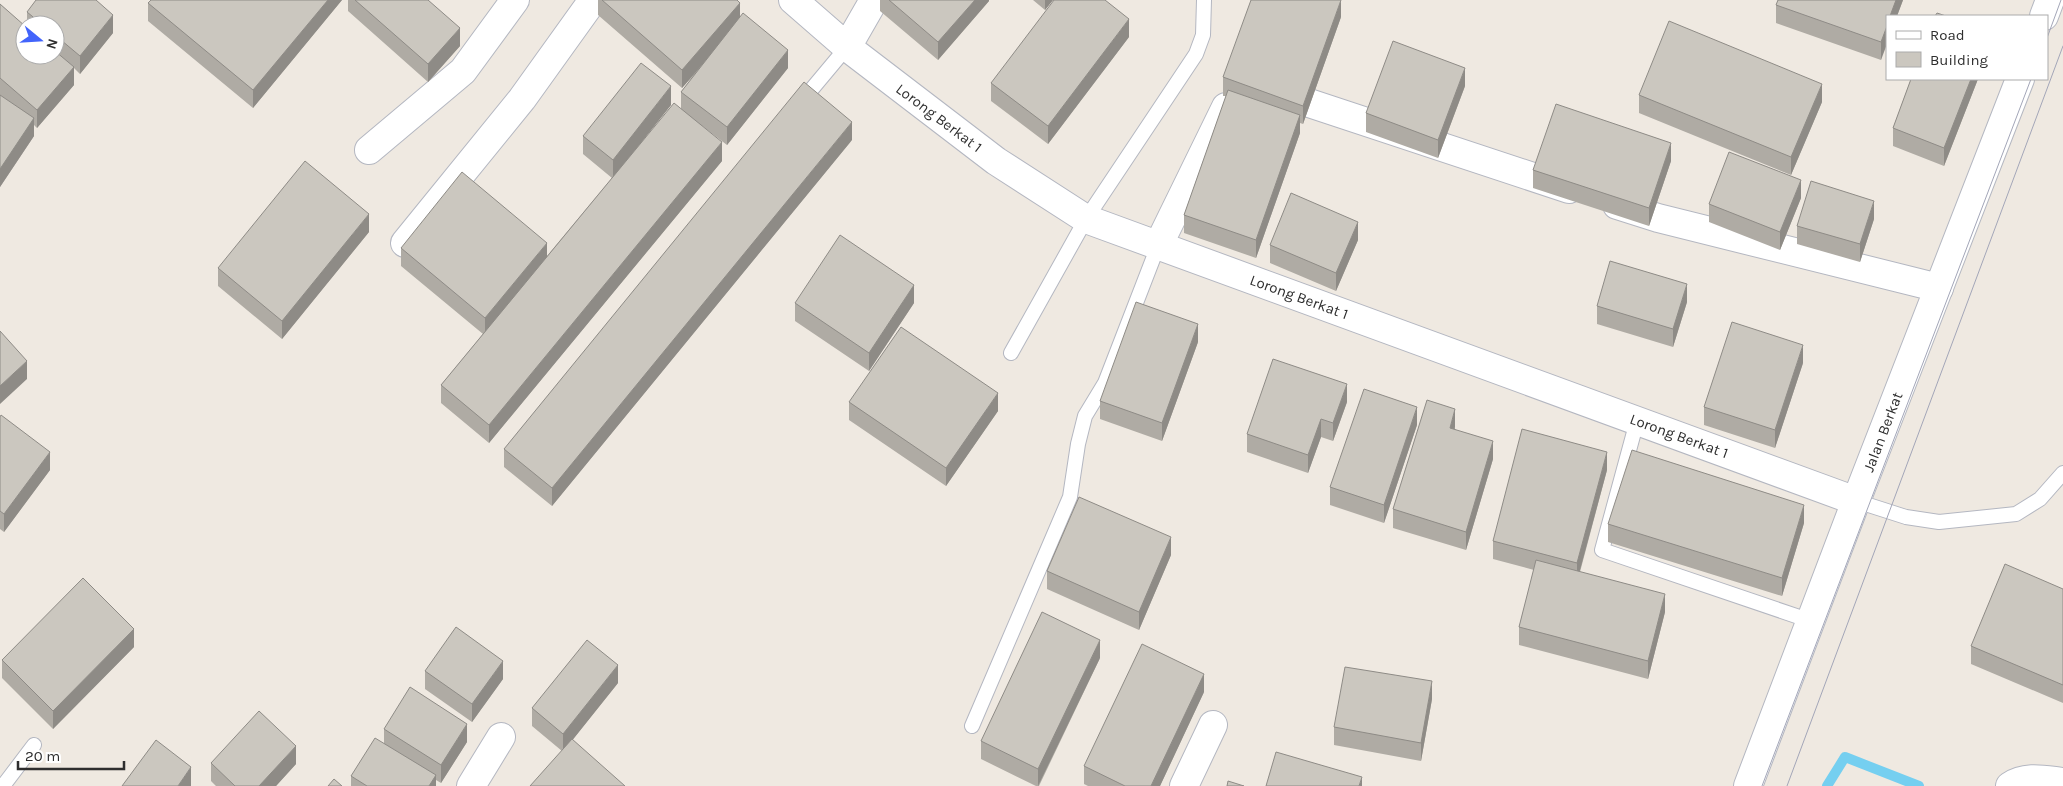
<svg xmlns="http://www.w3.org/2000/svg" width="2063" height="786" viewBox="0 0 2063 786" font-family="Karla,sans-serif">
<rect width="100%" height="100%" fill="#efe9e1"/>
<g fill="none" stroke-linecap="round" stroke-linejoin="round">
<path stroke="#75cff0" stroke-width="10" d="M1827,786L1845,757L1919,786"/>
<defs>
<path id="lane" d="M801,102L847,47
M1011,353L1086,219L1196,54L1203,35L1204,0
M1637,421L1602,550L1811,621
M1856,501L1906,517L1939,522L2016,514L2040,499L2063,473
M972,726L1070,497L1078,444L1085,416L1105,383L1158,246
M3,786L34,745"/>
<path id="street" d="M793,0L847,47L996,161L1086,219L1856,501
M847,47L874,0
M1303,101L1569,189
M369,150L463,71L515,0
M1617,205L1658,218L1939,288
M405,243L522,99L593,0
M1158,246L1226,107
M471,786L501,737
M1184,786L1213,725
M2010,786C2026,775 2045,780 2063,782"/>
<path id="secondary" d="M2044,16L2050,0
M1748,786L1856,501L2020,79"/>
</defs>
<use href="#lane" stroke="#b4b7c1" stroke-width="16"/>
<use href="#street" stroke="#b4b7c1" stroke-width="30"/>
<use href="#secondary" stroke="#b4b7c1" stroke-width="30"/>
<use href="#lane" stroke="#fff" stroke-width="14"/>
<use href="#street" stroke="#fff" stroke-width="28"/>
<use href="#secondary" stroke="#fff" stroke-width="28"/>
<path stroke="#a3a6b8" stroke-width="1" d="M2047,38L2061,0
M1762,786L2031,79
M1787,786L2063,46"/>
</g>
<path fill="#afaba4" d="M151,0H342L253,108L148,21V3Z
M348,0H428L460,46L428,82L348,11Z
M598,0H737L740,16L788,68L727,145L701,125L722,161L489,443L441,403V385L483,334L401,266V248L547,256L612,178L583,154V136L671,105L643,140L681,109V92L694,75L682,88L598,15Z
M880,0H989V1L938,60L880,11Z
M1033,0H1053L1045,10Z
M1903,0L1897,16H1887L1881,60L1776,23V5Z
M0,4L55,55V25H27V12L113,33L80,74L74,68V85L37,128L34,125V136L0,187Z
M1341,17L1303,124L1300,123V133L1256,258L1184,233V215L1226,96H1223V77Z
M1129,37L1048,144L991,101V83Z
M1911,79H1978L1944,166L1893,146V128Z
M1465,86L1438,158L1366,132V113Z
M1639,95L1822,102L1791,175L1639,113Z
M852,140L552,506L504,467V449Z
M1671,161L1649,226L1533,188V170Z
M1801,198L1780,250L1709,222V204Z
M1874,219L1860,262L1797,244V226Z
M369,232L282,339L218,286V268Z
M1358,240L1336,291L1270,263V245Z
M1687,302L1673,347L1597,324V306Z
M795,303H914L869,371L795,321Z
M1198,342L1162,441L1100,419V401Z
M1803,363L1775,448L1704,425V407Z
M849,402L998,411L946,486L849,420Z
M1347,402L1333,441L1321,437L1308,473L1247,452V434Z
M0,417L50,470L4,532L0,529Z
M1417,425L1384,523L1330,505V487Z
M1455,427V429L1493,459L1466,550L1393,528V509Z
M1607,470L1580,572L1665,612L1648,679L1519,645V627L1534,570L1493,559V541Z
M1804,523L1782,596L1608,542V524Z
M1171,555L1139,630L1047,589V571Z
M2063,589V703L1971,664V646Z
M134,647L53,729L2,678V660Z
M1100,658L1039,786H1036L981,759V741Z
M425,671L503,679L472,722L425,689Z
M618,683L573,739L562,751L532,726V708Z
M1204,692L1160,786H1088L1084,784V766Z
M1432,699L1421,761L1334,745V727Z
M384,729L467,742L441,783L436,780V786H351V776L384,743Z
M211,763L296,764L276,786H216L211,781Z"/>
<path fill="#8e8b86" d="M328,0H342L253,108V90Z
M975,0H989V1L938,60V42Z
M1045,0H1053L1045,10Z
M1341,0V17L1303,124V106Z
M1896,0H1903L1897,16H1890Z
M740,3V21L682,88V70Z
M113,15V33L80,74V56Z
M1129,19V37L1048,144V126Z
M1887,26V44L1881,60V42Z
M460,28V46L428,82V64Z
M788,50V68L727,145V127Z
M74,67V85L37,128V110Z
M1465,68V86L1438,158V140Z
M1971,79H1978L1944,166V148Z
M1822,84V102L1791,175V157Z
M671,86V105L613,178V160Z
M1300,115V133L1256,258V240Z
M34,118V136L0,187V169Z
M852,122V140L552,506V488Z
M722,142V161L489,443V425Z
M1671,143V161L1649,226V208Z
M1801,180V198L1780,250V232Z
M1874,201V219L1860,262V244Z
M369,214V232L282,339V321Z
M1358,222V240L1336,291V273Z
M547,243V261L485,336V318Z
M1687,284V302L1673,347V329Z
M914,285V303L869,371V353Z
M1198,324V342L1162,441V423Z
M1803,345V363L1775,448V430Z
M27,361V379L0,404V386Z
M1347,384V402L1333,441V423Z
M998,393V411L946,486V468Z
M1417,407V425L1384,523V505Z
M1455,409V427L1450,446V428Z
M1321,419V437L1308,473V455Z
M1493,441V459L1466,550V532Z
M50,452V470L4,532V514Z
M1607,452V470L1577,581V563Z
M1804,505V523L1782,596V578Z
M1171,537V555L1139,630V612Z
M1665,594V612L1648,679V661Z
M134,629V647L53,729V711Z
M1100,640V658L1038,786V769Z
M503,661V679L472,722V704Z
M618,665V683L563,752V734Z
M1204,674V692L1160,786H1151Z
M1432,681V699L1421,761V743Z
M467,724V742L441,783V765Z
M296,746V764L276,786H259Z
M191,767V786H178Z
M436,775V786H429Z
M1362,777V786H1359Z"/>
<path fill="#cbc7bf" stroke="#8e8b86" d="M36,0H96L113,15L80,56L55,35V25H43L27,12Z
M151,0H328L253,90L148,3Z
M355,0H428L460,28L428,64Z
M602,0H737L740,3L682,70Z
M889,0H975L938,42Z
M1054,0H1105L1129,19L1048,126L991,83Z
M1251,0H1341L1303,106L1223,77Z
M1778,0H1896L1890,16H1887V26L1881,42L1776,5Z
M0,4L25,26V55H55V51L74,67L37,110L0,78Z
M743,13L788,50L727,127L681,92Z
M1937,13L1946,16H1935Z
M1669,21L1822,84L1791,157L1639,95Z
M1393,41L1465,68L1438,140L1366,113Z
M641,63L671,86L613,160L583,136Z
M1911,79H1971L1944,148L1893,128Z
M804,82L852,122L552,488L504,449Z
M1228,90L1300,115L1256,240L1184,215Z
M0,95L34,118L0,169Z
M674,103L722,142L489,425L441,385Z
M1556,104L1671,143L1649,208L1533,170Z
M1729,152L1801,180L1780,232L1709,204Z
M305,161L369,214L282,321L218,268Z
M462,172L547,243L485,318L401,248Z
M1811,181L1874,201L1860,244L1797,226Z
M1291,193L1358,222L1336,273L1270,245Z
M840,235L914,285L869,353L795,303Z
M1610,261L1687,284L1673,329L1597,306Z
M1136,302L1198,324L1162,423L1100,401Z
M1732,322L1803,345L1775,430L1704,407Z
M901,327L998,393L946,468L849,402Z
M0,331L27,361L0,386Z
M1273,359L1347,384L1333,423L1321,419L1308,455L1247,434Z
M1364,389L1417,407L1384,505L1330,487Z
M1427,400L1455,409L1450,428L1493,441L1466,532L1393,509Z
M1,415L50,452L4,514L0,511V417Z
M1522,429L1607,452L1577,563L1493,541Z
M1632,450L1804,505L1782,578L1608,524Z
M1079,497L1171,537L1139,612L1047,571Z
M1536,560L1665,594L1648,661L1519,627Z
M2005,564L2063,589V685L1971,646Z
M83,578L134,629L53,711L2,660Z
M1042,612L1100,640L1038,769L981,741Z
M456,627L503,661L472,704L425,671Z
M587,640L618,665L563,734L532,708Z
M1142,644L1204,674L1151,786H1125L1084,766Z
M1345,667L1432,681L1421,743L1334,727Z
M410,687L467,724L441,765L384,729Z
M259,711L296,746L259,786H235L211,763Z
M375,738L436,775L429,786H367L351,776Z
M572,739L625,786H530Z
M156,740L191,767L178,786H122Z
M1276,752L1362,777L1359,786H1266Z
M334,779L342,786H328Z
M1228,781L1244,786H1227Z"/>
<g text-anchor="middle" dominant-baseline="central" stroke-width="5" stroke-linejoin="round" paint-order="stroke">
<g font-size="15" fill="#2e2e2e" stroke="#fff">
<text transform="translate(939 118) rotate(37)">Lorong Berkat 1</text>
<text transform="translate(1299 297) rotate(20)">Lorong Berkat 1</text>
<text transform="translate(1883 432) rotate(-69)">Jalan Berkat</text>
<text transform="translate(1679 436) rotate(20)">Lorong Berkat 1</text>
</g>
</g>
<rect x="1886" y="15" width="162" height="65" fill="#ffffff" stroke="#ababab"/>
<rect x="1896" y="31" width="25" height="8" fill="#ffffff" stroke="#ababab"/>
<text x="1930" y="40" font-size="15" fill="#2e2e2e">Road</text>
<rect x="1896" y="52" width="25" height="15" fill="#cbc7bf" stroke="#ababab"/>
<text x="1930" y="65" font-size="15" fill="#2e2e2e">Building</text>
<g transform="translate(40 40) rotate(108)"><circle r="24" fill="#ffffff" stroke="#ababab"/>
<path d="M0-4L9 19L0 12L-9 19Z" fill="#4264fb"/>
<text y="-8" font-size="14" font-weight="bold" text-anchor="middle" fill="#2e2e2e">N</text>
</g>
<path d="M18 761v8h106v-8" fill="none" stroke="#2e2e2e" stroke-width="2.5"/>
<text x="25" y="761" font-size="15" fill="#2e2e2e" stroke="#ffffff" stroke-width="4" paint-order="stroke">20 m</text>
</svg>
